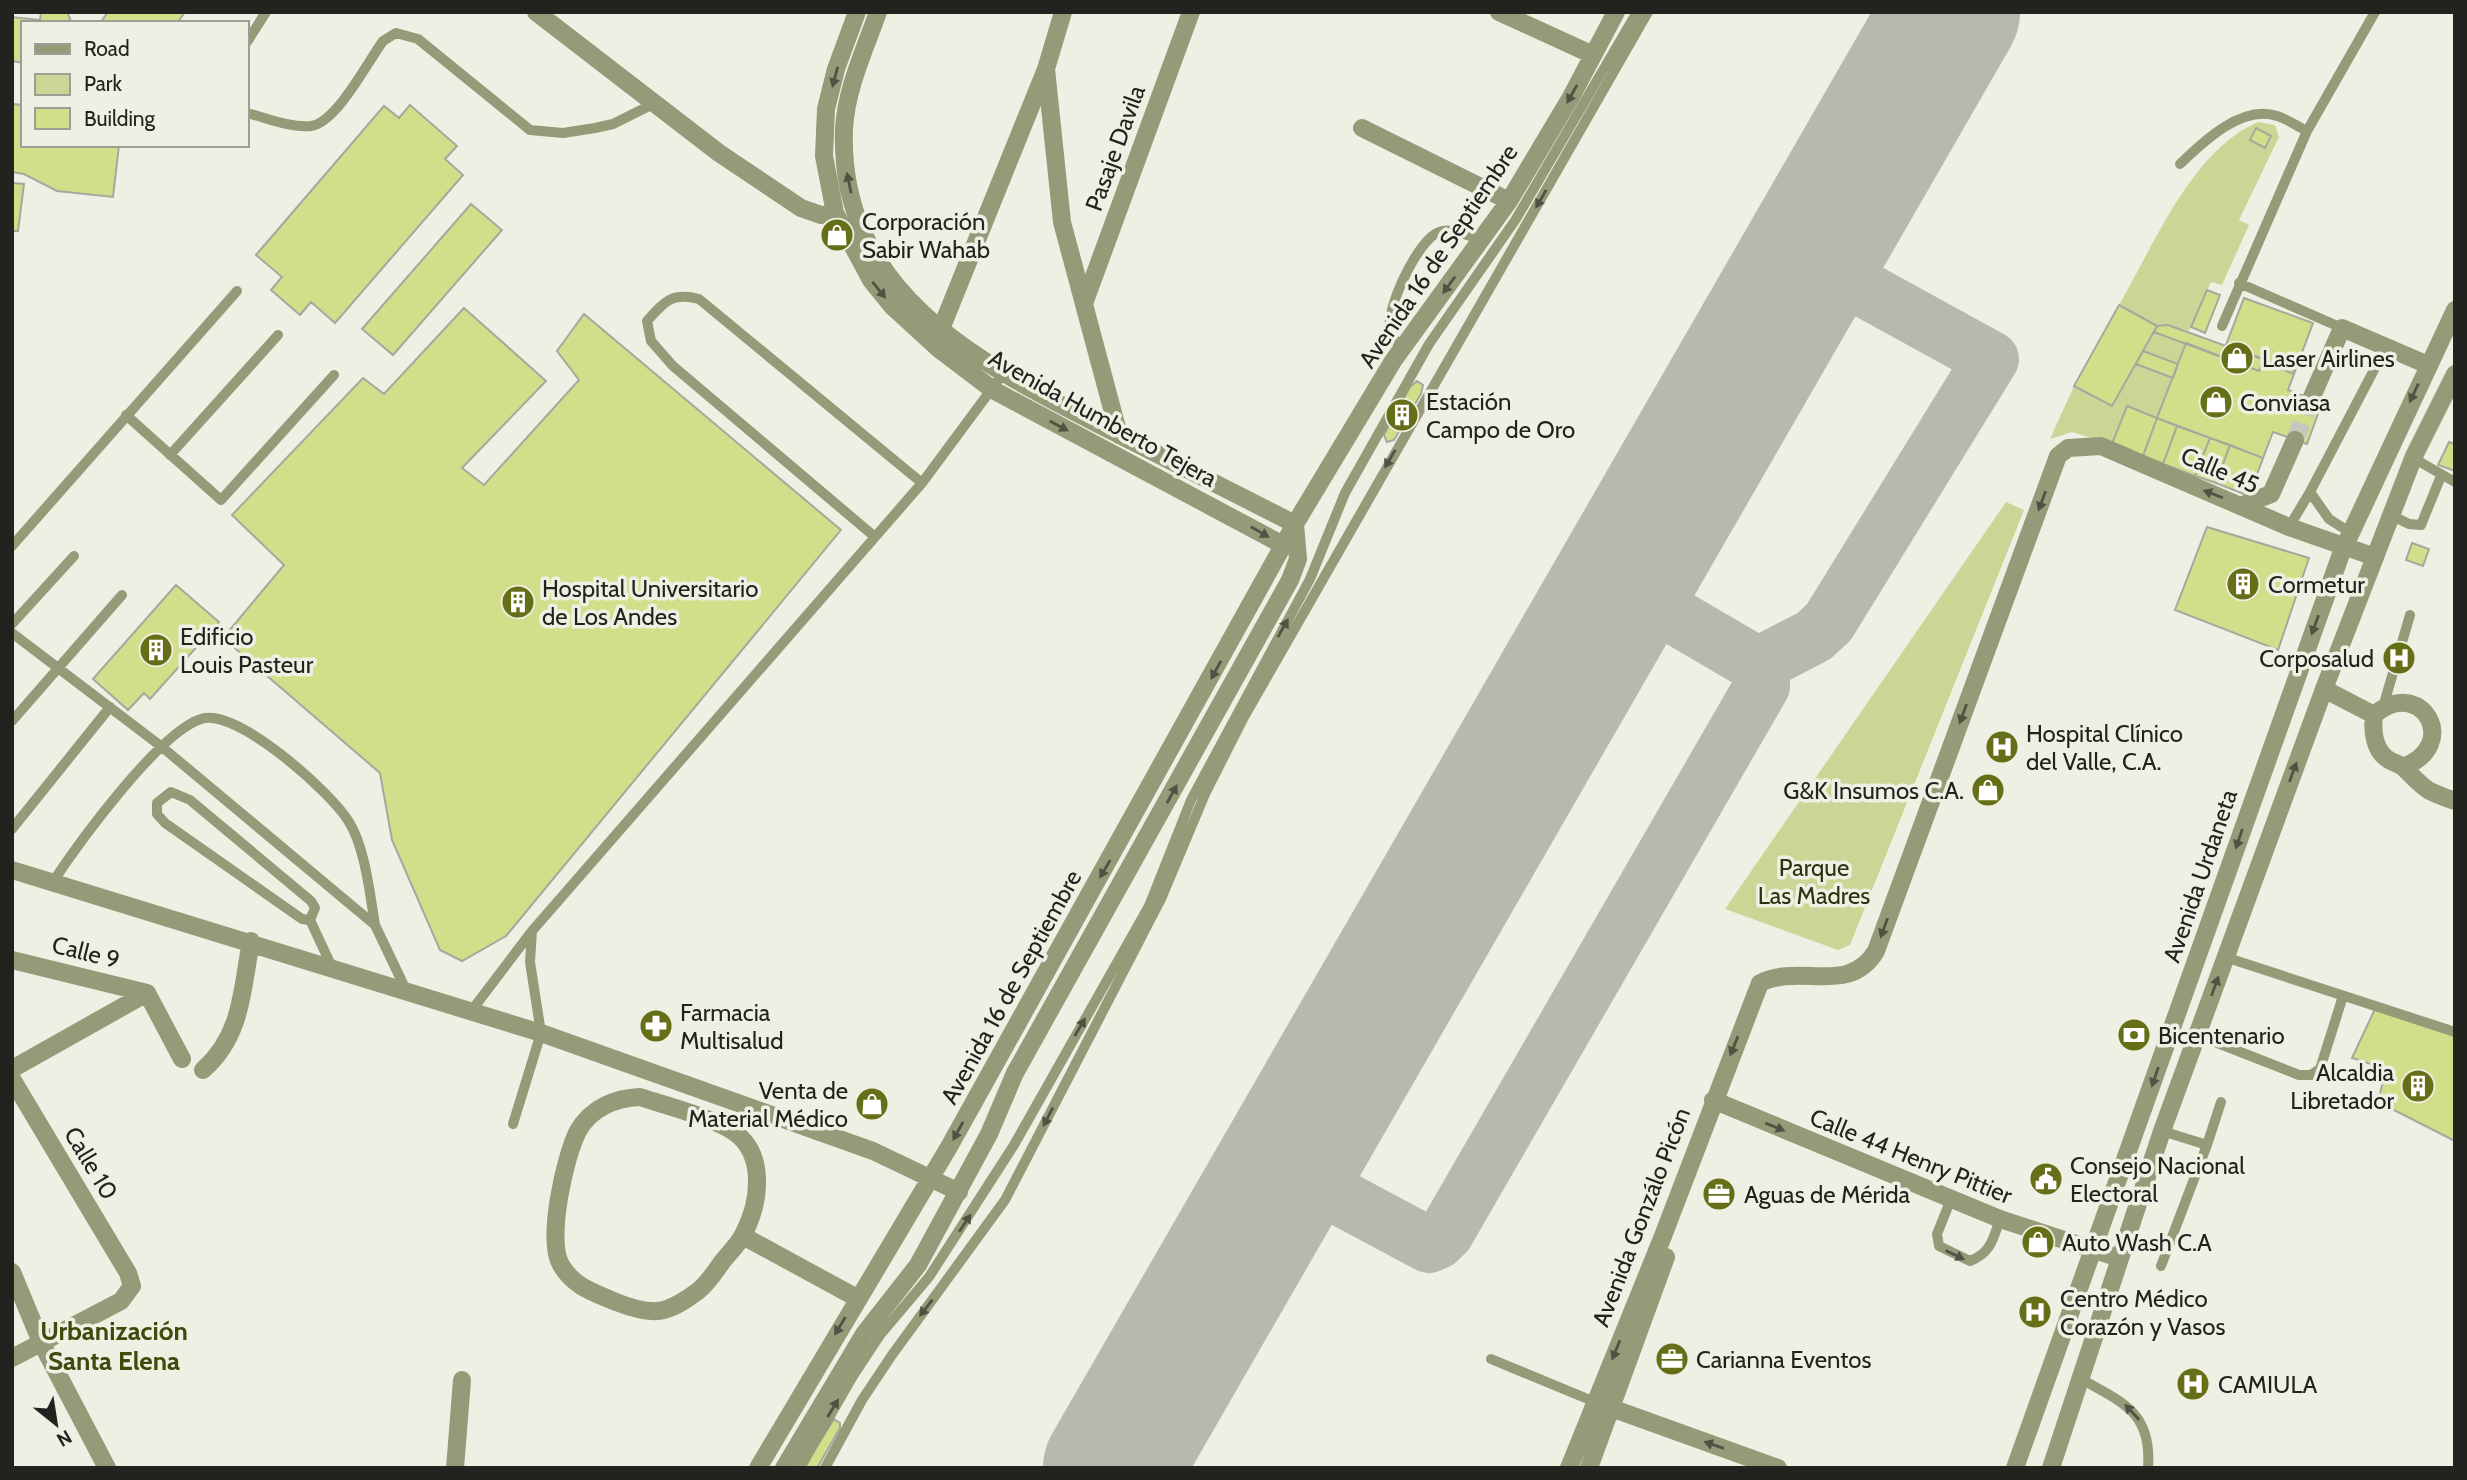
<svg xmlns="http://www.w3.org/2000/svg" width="2467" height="1480" viewBox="0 0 2467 1480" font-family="Cabin,sans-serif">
<rect width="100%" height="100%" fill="#edf0e3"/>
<path fill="#cbd696" d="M2258,122L2275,125L2279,137L2239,220L2249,225L2222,285L2211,282L2189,331L2168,325L2157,326L2119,305C2154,245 2191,151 2258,122Z
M2154,332L2186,343L2178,364L2143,351Z
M2136,364L2173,378L2157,418L2127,406L2112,444L2072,432L2050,439L2074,386L2112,406Z
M2006,502L2024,510L1850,945L1838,950L1725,909Z"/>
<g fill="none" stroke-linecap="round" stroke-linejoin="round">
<path stroke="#b6b9ae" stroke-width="56" d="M1758,665L1814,636L1829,622L1991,359L1809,259
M1285,1168L1429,1245L1438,1241L1446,1233L1762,686V674L1758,665L1621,585"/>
<path stroke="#b6b9ae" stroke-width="138" d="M1112,1468L1951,12"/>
</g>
<path fill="#d2df8a" stroke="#a6a89d" stroke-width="2" d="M41,12H67L72,23H23V63L12,61V17L40,20Z
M108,12H185L177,23H100Z
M12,104L23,105V145H119L113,197L57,191L24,174L12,172Z
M410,105L457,146L445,159L463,175L335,323L311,302L300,315L271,290L282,277L256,255L384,106L399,118Z
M2256,128L2271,136L2265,148L2250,140Z
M12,183L24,184L18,231H12Z
M471,204L502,230L393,355L362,329Z
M2207,290L2220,295L2205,333L2191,327Z
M2244,298L2313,323L2295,371L2226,345Z
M2119,305L2157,326L2112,406L2074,386Z
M464,308L546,381L462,468L484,485L579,380L557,351L584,314L841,530L506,936L462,961L440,950L392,840L380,773L223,638L284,565L232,515L363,378L384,394Z
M2168,325L2295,371L2294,374L2263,362L2259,371L2154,332L2157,326Z
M2186,343L2259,371L2263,362L2294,374L2288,390L2322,403L2307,444L2273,432L2263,458L2157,418Z
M2143,351L2178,364L2173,378L2136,364Z
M1417,381L1423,385L1421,394L1394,440L1387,442L1384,435L1410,387Z
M2127,406L2157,418L2143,456L2112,444Z
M2157,418L2177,426L2163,464L2143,456Z
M2177,426L2210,438L2195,476L2163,464Z
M2210,438L2230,445L2216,483L2195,476Z
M2449,442L2455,444V471L2438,465Z
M2230,445L2263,458L2249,496L2216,483Z
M2207,527L2309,558L2278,650L2175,610Z
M2412,543L2429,549L2423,566L2406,560Z
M176,585L219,622L150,699L144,693L128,710L93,679Z
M2375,1009L2455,1036V1141L2378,1102L2386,1069L2352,1058Z
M834,1419L840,1423V1428L817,1468H803Z"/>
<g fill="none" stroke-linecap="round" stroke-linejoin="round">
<path stroke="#c4c7bc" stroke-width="18" stroke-dasharray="18 9" stroke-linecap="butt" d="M2295,440L2311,399"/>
<path stroke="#959b78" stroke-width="10" d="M247,42L266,12
M247,113C267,118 290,128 311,126C337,122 367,63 383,41L396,33L418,39L530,130L563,133L595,128L613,124L655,103
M2180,164C2203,142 2242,104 2277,116C2287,119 2297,126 2307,131
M2239,283L2342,328
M2222,326L2307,131L2375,12
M1402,349C1398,344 1392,338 1390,331C1385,310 1418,239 1439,232C1452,227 1468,236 1481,240
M126,415L221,500L334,375
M170,455L278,335
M2413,458L2455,482
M2391,515L2409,524L2421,525L2441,476
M2289,527L2310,492
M2351,533L2329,519L2310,492L2386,347
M875,537L673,366L651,341L647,321C665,301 672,292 699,299L922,483
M12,546L237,291
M12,624L74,556
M12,633L162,747L375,925L406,990
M2383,707L2410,615
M12,721L122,595
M12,829L110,707
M52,883C78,844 159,732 201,719C236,707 331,792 349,822C365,847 370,895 375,925
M310,920L315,908L311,901L190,800L171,792L157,803V814L165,823L302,919L310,920L332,967
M2225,957L2455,1032
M472,1010L532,931L922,483L1002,375
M2197,1035L2299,1075H2311L2320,1069L2343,996
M513,1124L541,1033L530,962L532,931
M2207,1145L2221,1102
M1951,1199L1937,1234L1939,1246L1970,1261C1991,1253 1993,1239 2000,1219
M2161,1266L2207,1145L2162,1131
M1491,1359L1595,1402
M2081,1379C2124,1403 2152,1413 2148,1468
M800,1468L853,1376L880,1335L929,1277L1014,1145L1149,906L1191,800L1310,579L1345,493L1429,344L1516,219L1637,12
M825,1468L862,1400L892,1355L1005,1200L1161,899L1205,794L1244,717L1648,12"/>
<path stroke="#959b78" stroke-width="18" d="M536,12L719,153L801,208L821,215L835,213
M857,12L836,69L826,109L824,156L835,213L871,280L892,306L939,349L993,390L1285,546
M878,12C865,49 846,89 844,129C838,294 981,364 1106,428C1169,460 1232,492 1295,524
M1499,12L1593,55
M1046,69L1062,222L1119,435
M1362,128L1509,201
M1085,301L1191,12
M940,339L941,329L1046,69L1063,12
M2311,399L2342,328L2428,365
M2243,505L2271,494L2295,440
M2324,689L2374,715C2421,675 2462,745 2403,767
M2374,715C2372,731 2374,751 2389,760C2394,763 2400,764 2404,768C2426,790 2424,790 2455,801
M12,870L541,1033L873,1151L959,1192
M12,960L147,993
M147,993L182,1059
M12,1069L147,993
M203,1070C242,1036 242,990 251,941
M12,1079L128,1273L132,1286L121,1301L12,1358
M640,1097C664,1105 714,1118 734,1132C766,1154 760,1202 744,1233C739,1244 729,1253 722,1262C715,1272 708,1283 698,1291C667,1314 654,1317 616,1302C593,1292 574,1287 561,1265C546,1240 565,1156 578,1131C591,1108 615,1098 640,1097Z
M1713,1100L2000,1219L2119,1258
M743,1236L857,1298
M12,1272L41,1342L107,1468
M1600,1404L1778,1468
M455,1468L462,1380
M758,1468L949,1147L1295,524L1393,361L1509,201L1571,97L1616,12
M784,1468L864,1334L918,1265L989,1134L1015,1073L1290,580L1298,559L1295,524
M1569,1468L1663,1236L1760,983C1801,963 1849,996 1876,951L2058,456L2068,448L2101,446L2289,527L2375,557
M1589,1468L1666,1257"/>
<path stroke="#959b78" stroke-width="18" d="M2015,1468L2341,554L2455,310
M2051,1468L2162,1131L2324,689L2414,456L2455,374"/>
</g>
<defs><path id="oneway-solid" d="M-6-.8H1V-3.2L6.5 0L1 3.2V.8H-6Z" transform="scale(1.75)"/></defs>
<g fill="#505343">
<use href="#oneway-solid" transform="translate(835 77) rotate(105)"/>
<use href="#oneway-solid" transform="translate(1572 94) rotate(119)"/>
<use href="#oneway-solid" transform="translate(849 183) rotate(-102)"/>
<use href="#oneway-solid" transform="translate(1541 199) rotate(120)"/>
<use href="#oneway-solid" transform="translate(1449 285) rotate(126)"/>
<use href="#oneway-solid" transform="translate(879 290) rotate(51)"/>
<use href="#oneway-solid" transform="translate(2414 393) rotate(115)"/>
<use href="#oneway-solid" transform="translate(1059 426) rotate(28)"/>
<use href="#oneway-solid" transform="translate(1390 459) rotate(120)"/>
<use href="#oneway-solid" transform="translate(2213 494) rotate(-159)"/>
<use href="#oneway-solid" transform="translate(2042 501) rotate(110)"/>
<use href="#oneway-solid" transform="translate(1260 532) rotate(30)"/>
<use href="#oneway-solid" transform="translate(2315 625) rotate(110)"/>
<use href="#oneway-solid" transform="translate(1283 628) rotate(-61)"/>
<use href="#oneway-solid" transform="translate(1216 670) rotate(119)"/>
<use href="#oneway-solid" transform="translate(1963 714) rotate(110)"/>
<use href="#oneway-solid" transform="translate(2293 772) rotate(-70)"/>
<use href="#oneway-solid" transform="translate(1172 794) rotate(-61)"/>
<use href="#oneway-solid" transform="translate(2239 839) rotate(109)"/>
<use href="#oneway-solid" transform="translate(1105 869) rotate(120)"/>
<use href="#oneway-solid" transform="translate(1884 928) rotate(110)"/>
<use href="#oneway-solid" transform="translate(2215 986) rotate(-70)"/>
<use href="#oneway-solid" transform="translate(1080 1027) rotate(-60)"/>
<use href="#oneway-solid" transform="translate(1734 1046) rotate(112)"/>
<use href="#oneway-solid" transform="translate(2155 1077) rotate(109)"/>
<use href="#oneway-solid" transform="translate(1048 1117) rotate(117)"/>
<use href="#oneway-solid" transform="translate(1775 1127) rotate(22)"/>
<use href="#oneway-solid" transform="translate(958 1131) rotate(119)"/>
<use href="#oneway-solid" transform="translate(965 1223) rotate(-56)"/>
<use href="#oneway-solid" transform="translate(1955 1255) rotate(26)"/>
<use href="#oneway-solid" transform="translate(926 1308) rotate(128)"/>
<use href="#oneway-solid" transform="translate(840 1326) rotate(121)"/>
<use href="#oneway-solid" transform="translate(1616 1350) rotate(112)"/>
<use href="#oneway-solid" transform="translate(833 1408) rotate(-59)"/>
<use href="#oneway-solid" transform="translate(2132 1412) rotate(-133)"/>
<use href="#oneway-solid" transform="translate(1714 1445) rotate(-161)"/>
</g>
<defs>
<symbol id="shop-disc" viewBox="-11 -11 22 22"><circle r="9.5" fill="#666f18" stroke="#edf0e3"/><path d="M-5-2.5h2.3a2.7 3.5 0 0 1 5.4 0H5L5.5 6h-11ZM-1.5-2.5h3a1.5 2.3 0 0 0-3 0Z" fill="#fff"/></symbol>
<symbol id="building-disc" viewBox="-11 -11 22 22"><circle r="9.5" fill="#666f18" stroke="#edf0e3"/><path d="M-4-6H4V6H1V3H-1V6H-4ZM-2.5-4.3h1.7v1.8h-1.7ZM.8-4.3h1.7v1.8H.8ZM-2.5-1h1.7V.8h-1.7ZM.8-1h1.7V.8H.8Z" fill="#fff"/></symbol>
<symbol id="hospital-disc" viewBox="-11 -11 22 22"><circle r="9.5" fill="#666f18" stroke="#edf0e3"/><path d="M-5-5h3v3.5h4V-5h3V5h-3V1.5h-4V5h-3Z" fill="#fff"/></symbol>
<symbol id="pharmacy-disc" viewBox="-11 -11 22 22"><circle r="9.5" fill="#666f18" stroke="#edf0e3"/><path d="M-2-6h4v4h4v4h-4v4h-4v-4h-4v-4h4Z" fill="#fff"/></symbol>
<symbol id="bank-disc" viewBox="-11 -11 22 22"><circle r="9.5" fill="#666f18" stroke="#edf0e3"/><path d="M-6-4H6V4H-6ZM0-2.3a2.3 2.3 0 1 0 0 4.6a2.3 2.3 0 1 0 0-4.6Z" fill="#fff"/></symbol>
<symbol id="civic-disc" viewBox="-11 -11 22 22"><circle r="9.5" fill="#666f18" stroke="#edf0e3"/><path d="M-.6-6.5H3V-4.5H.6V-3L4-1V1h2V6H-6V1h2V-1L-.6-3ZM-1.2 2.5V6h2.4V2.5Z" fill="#fff"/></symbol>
<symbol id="office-disc" viewBox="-11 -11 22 22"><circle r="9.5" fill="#666f18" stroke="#edf0e3"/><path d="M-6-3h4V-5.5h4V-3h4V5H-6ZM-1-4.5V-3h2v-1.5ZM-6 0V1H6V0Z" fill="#fff"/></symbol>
</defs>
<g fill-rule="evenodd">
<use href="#shop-disc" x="818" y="216" width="38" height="38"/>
<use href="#shop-disc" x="2218" y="339" width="38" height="38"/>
<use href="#shop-disc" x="2197" y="383" width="38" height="38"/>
<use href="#building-disc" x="1383" y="396" width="38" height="38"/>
<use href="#building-disc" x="2224" y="565" width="38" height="38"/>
<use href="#building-disc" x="499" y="583" width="38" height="38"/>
<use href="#building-disc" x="137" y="631" width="38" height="38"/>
<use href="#hospital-disc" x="2380" y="639" width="38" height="38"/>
<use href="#hospital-disc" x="1983" y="728" width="38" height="38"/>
<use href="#shop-disc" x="1969" y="771" width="38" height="38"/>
<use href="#pharmacy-disc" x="637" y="1007" width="38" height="38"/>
<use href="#bank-disc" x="2115" y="1016" width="38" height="38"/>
<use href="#building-disc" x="2399" y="1067" width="38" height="38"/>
<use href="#shop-disc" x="853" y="1085" width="38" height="38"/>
<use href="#civic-disc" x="2027" y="1160" width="38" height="38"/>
<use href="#office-disc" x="1700" y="1175" width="38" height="38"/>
<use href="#shop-disc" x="2019" y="1223" width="38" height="38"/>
<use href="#hospital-disc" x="2016" y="1293" width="38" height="38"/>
<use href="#office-disc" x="1653" y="1340" width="38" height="38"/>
<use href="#hospital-disc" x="2174" y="1365" width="38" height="38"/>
</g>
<g text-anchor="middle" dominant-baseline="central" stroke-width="7" stroke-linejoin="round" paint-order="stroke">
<g font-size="24" fill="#22231f" stroke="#edf0e3">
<text transform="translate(1115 148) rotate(-70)">Pasaje Davila</text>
<text transform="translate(1438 256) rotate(-56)">Avenida 16 de Septiembre</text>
<text transform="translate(1103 418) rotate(29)">Avenida Humberto Tejera</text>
<text transform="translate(2220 470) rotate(23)">Calle 45</text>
<text transform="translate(2200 876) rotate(-71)">Avenida Urdaneta</text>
<text transform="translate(86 952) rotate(14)">Calle 9</text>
<text transform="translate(1011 987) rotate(-61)">Avenida 16 de Septiembre</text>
<text transform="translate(1911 1156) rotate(22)">Calle 44 Henry Pittier</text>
<text transform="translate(91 1163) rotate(59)">Calle 10</text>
<text transform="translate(1641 1217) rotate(-69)">Avenida Gonzálo Picón</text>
</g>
<g font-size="24" fill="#22231f" stroke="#edf0e3" text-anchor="start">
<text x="862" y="221">Corporación<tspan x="862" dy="28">Sabir Wahab</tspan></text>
<text x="2262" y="358">Laser Airlines</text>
<text x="1426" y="401">Estación<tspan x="1426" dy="28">Campo de Oro</tspan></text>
<text x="2240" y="402">Conviasa</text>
<text x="2268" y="584">Cormetur</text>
<text x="542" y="588">Hospital Universitario<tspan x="542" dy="28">de Los Andes</tspan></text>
<text x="180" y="636">Edificio<tspan x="180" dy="28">Louis Pasteur</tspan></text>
<text x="2374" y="658" text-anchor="end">Corposalud</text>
<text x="2026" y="733">Hospital Clínico<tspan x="2026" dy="28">del Valle, C.A.</tspan></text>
<text x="1964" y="790" text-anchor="end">G&amp;K Insumos C.A.</text>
<text x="680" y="1012">Farmacia<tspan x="680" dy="28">Multisalud</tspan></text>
<text x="2158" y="1035">Bicentenario</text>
<text x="2394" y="1072" text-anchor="end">Alcaldia<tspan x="2394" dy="28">Libretador</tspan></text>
<text x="848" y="1090" text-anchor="end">Venta de<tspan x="848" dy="28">Material Médico</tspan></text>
<text x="2070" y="1165">Consejo Nacional<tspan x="2070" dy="28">Electoral</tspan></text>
<text x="1744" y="1194">Aguas de Mérida</text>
<text x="2062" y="1242">Auto Wash C.A</text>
<text x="2060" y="1298">Centro Médico<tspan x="2060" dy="28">Corazón y Vasos</tspan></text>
<text x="1696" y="1359">Carianna Eventos</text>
<text x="2218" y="1384">CAMIULA</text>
</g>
<g font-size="24" fill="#2e330f" stroke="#edf0e3">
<text x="1814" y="867">Parque<tspan x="1814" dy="28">Las Madres</tspan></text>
</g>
<g font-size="26" font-weight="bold" fill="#42490c" stroke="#edf0e3">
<text x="114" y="1331">Urbanización<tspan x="114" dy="30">Santa Elena</tspan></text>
</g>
</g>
<rect width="2467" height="1480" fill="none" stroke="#22231f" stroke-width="28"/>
<rect x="21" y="21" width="228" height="126" fill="#edf0e3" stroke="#9c9e95" stroke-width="2"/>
<rect x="35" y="44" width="35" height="10" fill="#959b78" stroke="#9c9e95" stroke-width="2"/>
<text x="84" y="56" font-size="21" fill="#22231f">Road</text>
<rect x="35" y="74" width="35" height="21" fill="#cbd696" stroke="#9c9e95" stroke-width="2"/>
<text x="84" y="91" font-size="21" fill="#22231f">Park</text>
<rect x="35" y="108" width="35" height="21" fill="#d2df8a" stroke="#9c9e95" stroke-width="2"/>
<text x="84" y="126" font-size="21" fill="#22231f">Building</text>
<g transform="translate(56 1424) rotate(150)" stroke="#edf0e3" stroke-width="5" paint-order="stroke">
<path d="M0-5L12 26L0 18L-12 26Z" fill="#22231f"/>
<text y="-10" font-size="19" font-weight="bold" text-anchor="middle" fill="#22231f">N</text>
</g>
</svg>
